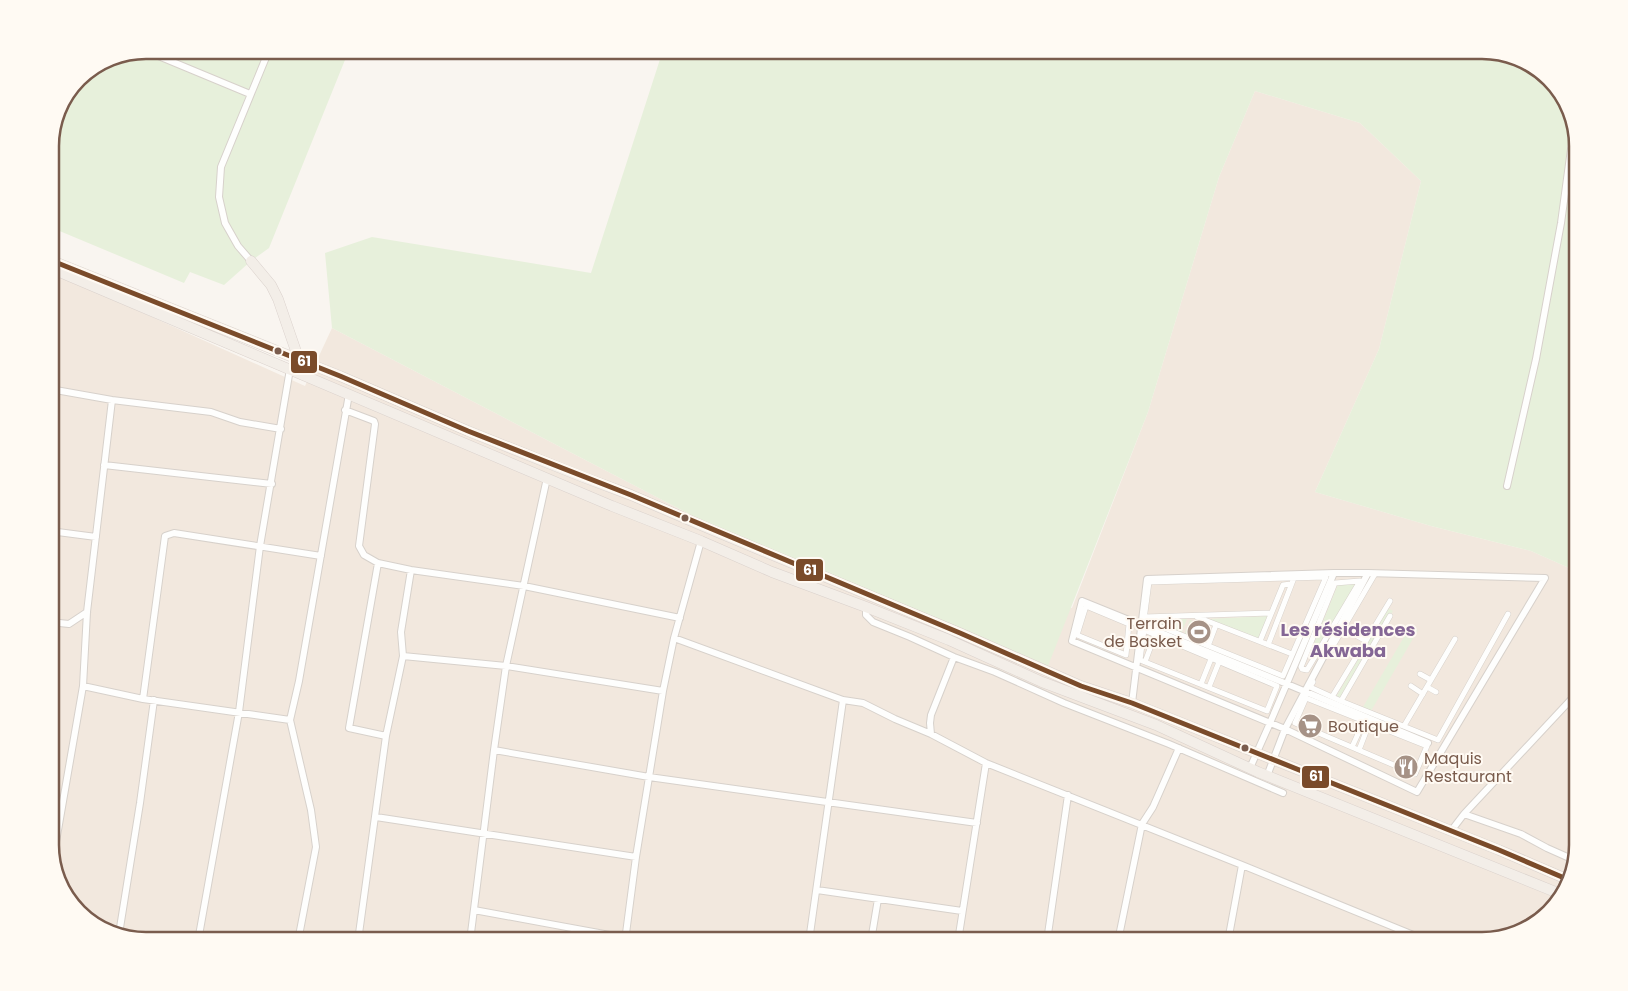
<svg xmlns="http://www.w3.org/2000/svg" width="1628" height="991" viewBox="0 0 1628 991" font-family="Poppins,sans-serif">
<rect width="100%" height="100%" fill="#f9f5f0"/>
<path fill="#f2e8de" d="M1255,91L1360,123L1421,181L1379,349L1315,492L1431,526L1531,551L1578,572V845L1565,893L1530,928L1482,941H146L98,928L63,893L50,851V271L305,386L332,328L741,541L1072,608L1148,412L1219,177Z"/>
<path fill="#e7f0db" d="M146,50H349L269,248L251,261L224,285L190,272L184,283L50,227V140L78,78L110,57Z
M663,50H1482L1530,63L1565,98L1578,140V572L1531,551L1431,526L1315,492L1379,349L1421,181L1360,123L1255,91L1219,177L1148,412L1046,671L741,541L332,328L325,253L372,237L591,273Z
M1338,584H1357L1314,655L1312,656L1310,654Z
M1388,608L1393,611L1341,698L1336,697Z
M1268,616L1259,640L1208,619Z
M1154,619H1187L1181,634L1153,623Z
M1190,620L1213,630L1208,644L1184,635Z
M1411,625L1418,630L1371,711L1363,707Z"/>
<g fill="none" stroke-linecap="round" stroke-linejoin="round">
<path stroke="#d0e8ea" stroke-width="2.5" d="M1567,862L1573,865"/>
<defs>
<path id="pedestrian" d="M1326,577L1283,676L1144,620L1149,582Z
M1360,581L1307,670L1302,669L1301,667L1335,583Z
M1086,606L1129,624L1126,655L1077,635Z
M1144,617L1271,613
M1197,617L1292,654
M1343,628L1366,641
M1144,630L1277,686L1267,711L1140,660Z
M1260,641L1283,585L1291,584
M1268,645L1294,578
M1208,646L1216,625
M1330,651L1375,574
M1145,662L1155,635
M1420,674L1431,680
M1313,682L1310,687L1341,701L1390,616
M1201,684L1211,659
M1411,686L1423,694
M1209,687L1219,662
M1427,687L1436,692
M1332,697L1390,601
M1306,698L1427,746L1415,774L1295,723Z
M1341,701L1438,740L1508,614
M1404,726L1455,639
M1352,747L1364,721
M1359,750L1369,724"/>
<path id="minor" d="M144,50L250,94
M1522,61L1566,101
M251,261L238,246L225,223L219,197L221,167L269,50
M50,389L112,400L211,412L240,422L281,429
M345,410L374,421L375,424L359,546L364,555L378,563L411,570L524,586L680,618
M104,465L272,484
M1507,486L1536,359L1561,223L1574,127
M50,531L96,537
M378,563L349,728L386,736
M1368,573L1545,578L1417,792L1285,729L1072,641L1082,601L1287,684L1428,743
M866,607V615L873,622L910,637L954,657L995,672L1064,703L1169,744L1283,793
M50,622L69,624L87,612
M674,638L843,700L863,703L895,719L931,734L986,763L1242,865L1428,941
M403,656L506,666L663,691
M83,686L143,699L290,720
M143,699L165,536L174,533L321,556
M1132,703L1147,579L1334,573
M931,734L930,723L931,715L954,657
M494,750L649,777L977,823
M1250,768L1270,723L1334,573H1368L1285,729L1267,776
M1464,814L1521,834L1547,848L1574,860
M376,817L636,857
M1451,831L1464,814L1578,692
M53,859L83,686L87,612L112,400
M817,890L962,911
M474,910L626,938
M119,934L140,803L154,700
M198,941L239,712L260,546L290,369
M298,941L316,847L311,810L290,720L299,681L349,394
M358,941L386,736L403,656L401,632L411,570
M470,941L494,750L506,666L547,478
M625,941L636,857L663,691L674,638L701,541
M809,941L843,700
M871,941L878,899
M958,941L986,763
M1047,941L1068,795
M1118,941L1142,824L1153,807L1179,748
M1228,941L1242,865"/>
<path id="primary" d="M50,260L340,376L468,431L583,477L631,495L710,529L960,633L1081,686L1132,703L1499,850L1569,880
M251,261L271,285L278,299L299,360
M50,268L612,506L701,541L772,572L866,607L949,640L1042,682L1156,725L1258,772L1563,895"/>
</defs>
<use href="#pedestrian" stroke="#d7d1cb" stroke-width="6"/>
<use href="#minor" stroke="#d7d1cb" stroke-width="8"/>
<use href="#primary" stroke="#dad1cc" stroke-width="11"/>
<use href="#pedestrian" stroke="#fefefd" stroke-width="5"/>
<use href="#minor" stroke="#fefefd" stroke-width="6"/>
<use href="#primary" stroke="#f3eee8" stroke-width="10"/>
<defs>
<path id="bus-1" d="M50,260L340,376L468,431L631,495L960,633L1081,686L1132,703L1499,850L1569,880"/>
</defs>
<use href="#bus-1" stroke="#fffaf3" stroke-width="9"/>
<use href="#bus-1" stroke="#7a4b2a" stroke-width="5"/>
</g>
<defs>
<symbol id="stadium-disc" viewBox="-11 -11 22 22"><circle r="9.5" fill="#a69286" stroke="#fffaf3"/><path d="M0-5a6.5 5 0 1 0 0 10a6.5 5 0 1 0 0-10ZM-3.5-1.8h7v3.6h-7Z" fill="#fff"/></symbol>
<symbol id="supermarket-disc" viewBox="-11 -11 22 22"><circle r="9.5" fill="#a69286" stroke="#fffaf3"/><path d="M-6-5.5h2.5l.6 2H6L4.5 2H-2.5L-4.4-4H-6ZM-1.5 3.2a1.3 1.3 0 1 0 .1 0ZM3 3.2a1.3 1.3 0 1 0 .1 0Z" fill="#fff"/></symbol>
<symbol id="restaurant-disc" viewBox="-11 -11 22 22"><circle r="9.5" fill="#a69286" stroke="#fffaf3"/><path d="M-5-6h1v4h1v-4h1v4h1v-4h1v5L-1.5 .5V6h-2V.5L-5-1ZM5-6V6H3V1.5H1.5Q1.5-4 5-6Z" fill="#fff"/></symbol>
</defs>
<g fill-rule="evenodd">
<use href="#stadium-disc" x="1185" y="618" width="28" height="28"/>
<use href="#supermarket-disc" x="1296" y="712" width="28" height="28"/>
<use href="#restaurant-disc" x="1392" y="753" width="28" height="28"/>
</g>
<g fill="#7a5c4d" stroke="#fffaf3" stroke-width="2">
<circle cx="278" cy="351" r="4.5"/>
<circle cx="685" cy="518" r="4.5"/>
<circle cx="1245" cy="748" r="4.5"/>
</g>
<g text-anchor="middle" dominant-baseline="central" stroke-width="4" stroke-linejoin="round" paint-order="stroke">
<g font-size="16" fill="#7a5c4d" stroke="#fffaf3" text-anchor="start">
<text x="1182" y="623" text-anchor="end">Terrain<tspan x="1182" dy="18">de Basket</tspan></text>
<text x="1328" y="726">Boutique</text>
<text x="1424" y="758">Maquis<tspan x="1424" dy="18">Restaurant</tspan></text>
</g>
<g font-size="18" font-weight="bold" fill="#846695" stroke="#fffaf3">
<text x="1348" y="629">Les résidences<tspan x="1348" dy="21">Akwaba</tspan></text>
</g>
</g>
<path d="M0 0H1628V991H0ZM146 59H1482A87 87 0 0 1 1569 146V845A87 87 0 0 1 1482 932H146A87 87 0 0 1 59 845V146A87 87 0 0 1 146 59Z" fill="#fffaf3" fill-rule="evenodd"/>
<path fill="none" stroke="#7a5c4d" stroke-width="2.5" d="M146 59H1482A87 87 0 0 1 1569 146V845A87 87 0 0 1 1482 932H146A87 87 0 0 1 59 845V146A87 87 0 0 1 146 59Z"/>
<g stroke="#fffaf3" stroke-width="2">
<rect x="290" y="350" width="28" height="24" rx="5" fill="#7a4b2a"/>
<rect x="795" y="558" width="29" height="24" rx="5" fill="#7a4b2a"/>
<rect x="1301" y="765" width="29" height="24" rx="5" fill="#7a4b2a"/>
</g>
<g font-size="14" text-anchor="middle" font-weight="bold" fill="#fff">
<text x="304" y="366">61</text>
<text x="810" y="575">61</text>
<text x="1316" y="781">61</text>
</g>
</svg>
